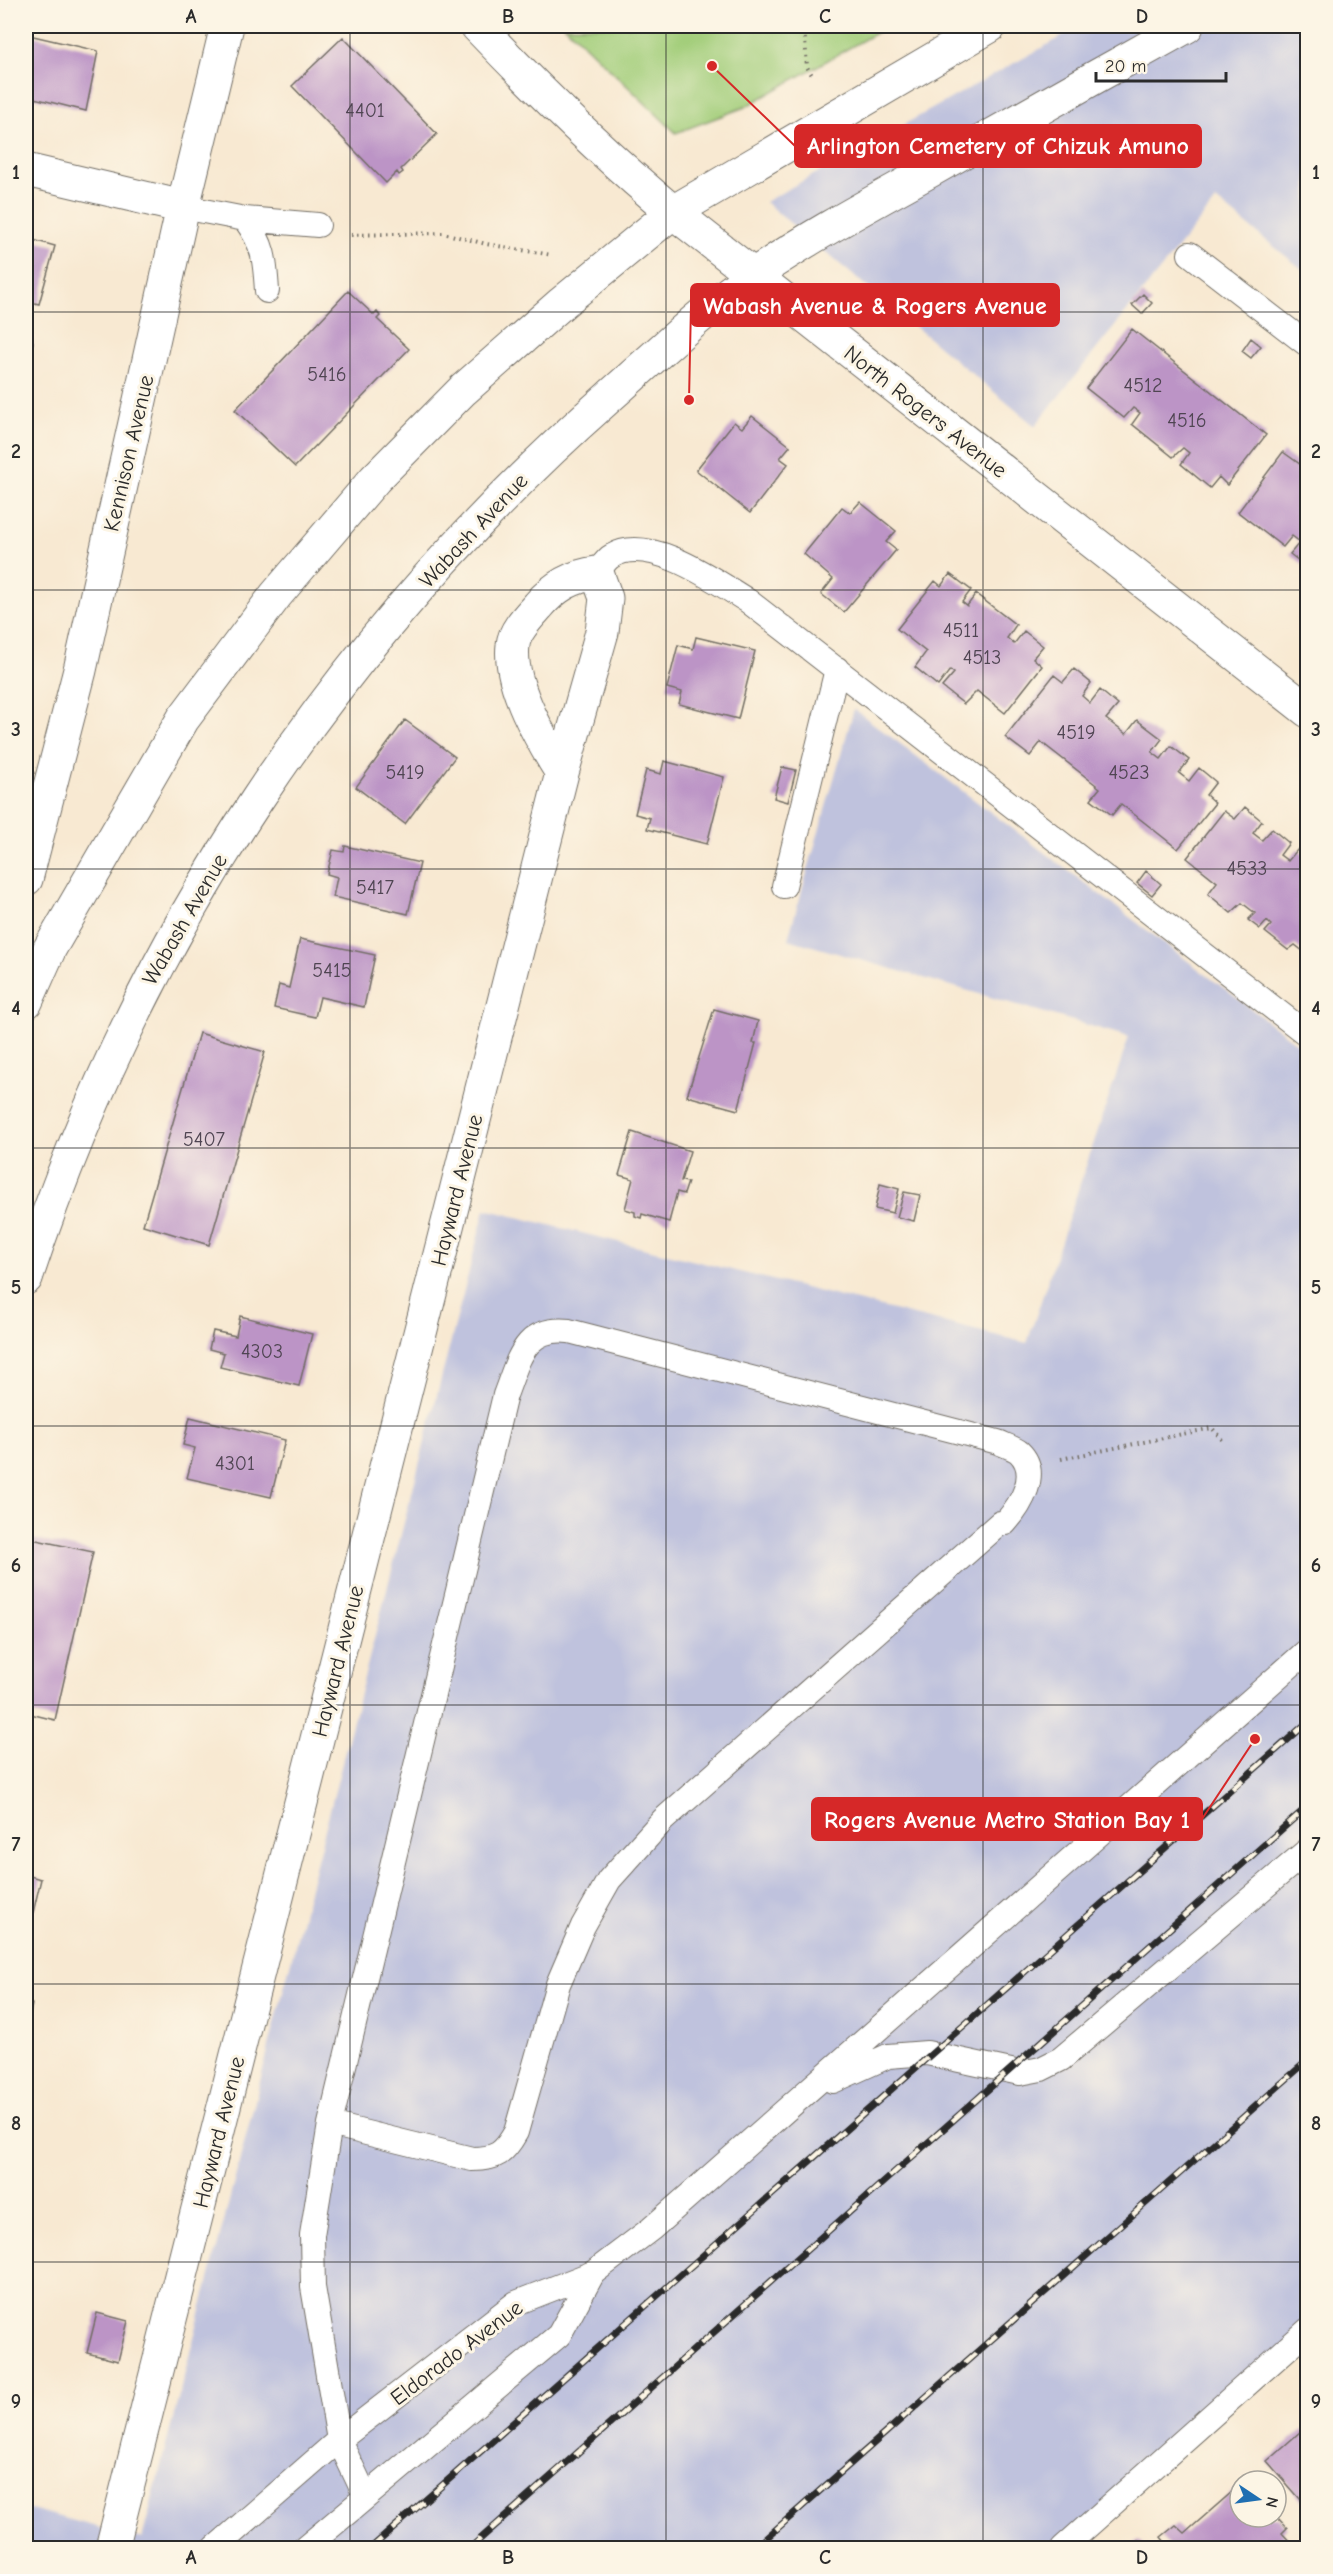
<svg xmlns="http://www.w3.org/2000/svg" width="1333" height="2574" viewBox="0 0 1333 2574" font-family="'Comic Neue',sans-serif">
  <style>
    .industrial { fill: #bfc2dd }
    .green { fill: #a3ce7a; stroke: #677c52; stroke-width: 1.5 }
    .building { fill: #bc94c6 }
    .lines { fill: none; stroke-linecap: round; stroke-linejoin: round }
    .service-casing { stroke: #736e65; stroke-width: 26 }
    .minor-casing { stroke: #736e65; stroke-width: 35 }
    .tertiary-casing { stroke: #736e65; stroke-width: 35 }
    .primary-casing { stroke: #736e65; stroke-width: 35 }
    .path { stroke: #736e65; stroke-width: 4; stroke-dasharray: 1.5 4.5; stroke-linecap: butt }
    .service { stroke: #fff; stroke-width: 24 }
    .minor { stroke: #fff; stroke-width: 33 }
    .tertiary { stroke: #fff; stroke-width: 33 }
    .primary { stroke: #fff; stroke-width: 33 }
    .rail-casing { stroke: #2b2b2b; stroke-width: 7 }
    .rail { stroke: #fcf5e5; stroke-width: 4.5; stroke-dasharray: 14; stroke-linecap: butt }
    .grid { fill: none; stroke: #2b2b2b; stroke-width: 1.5; stroke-opacity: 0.55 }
    .labels { text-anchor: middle; stroke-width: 6; stroke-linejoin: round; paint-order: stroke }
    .number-label { font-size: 20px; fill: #4f4552 }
    .street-label { font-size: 22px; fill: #2b2b2b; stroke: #fcf5e5 }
    .leader { fill: none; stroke: #d62828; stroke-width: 2 }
    .callout-dot { fill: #d62828; stroke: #fcf5e5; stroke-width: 2 }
    .callout { fill: #d62828; stroke: #d62828; stroke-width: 2 }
    .callout-label { font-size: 24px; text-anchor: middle; font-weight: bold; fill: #fff }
    .neatline { fill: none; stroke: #2b2b2b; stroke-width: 2 }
    .grid-label { font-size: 20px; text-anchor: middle; font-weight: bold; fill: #2b2b2b }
  </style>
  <rect width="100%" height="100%" fill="#fcf5e5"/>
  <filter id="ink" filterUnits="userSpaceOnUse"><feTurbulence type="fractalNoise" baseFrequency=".0167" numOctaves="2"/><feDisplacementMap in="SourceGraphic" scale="12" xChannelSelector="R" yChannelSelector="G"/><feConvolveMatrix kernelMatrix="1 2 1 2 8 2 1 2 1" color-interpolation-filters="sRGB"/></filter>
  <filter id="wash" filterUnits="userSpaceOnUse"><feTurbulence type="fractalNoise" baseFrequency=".008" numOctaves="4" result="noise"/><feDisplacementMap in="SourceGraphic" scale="24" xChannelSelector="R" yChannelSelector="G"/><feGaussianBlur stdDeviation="1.35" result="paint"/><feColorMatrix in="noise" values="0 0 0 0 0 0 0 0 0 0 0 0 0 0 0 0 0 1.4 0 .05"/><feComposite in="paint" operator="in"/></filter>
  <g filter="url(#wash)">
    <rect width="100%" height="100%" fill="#f8e9d2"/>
    <path class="industrial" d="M1081,26h226v247l-91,-73 -181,226 -270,-224z
      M854,709l453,342v1277l-250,220h-1031v-40l116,31 343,-1330 542,134 102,-306 -341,-98z"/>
    <path class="green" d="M565,26h323l-143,81 -69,26z"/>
    <g id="blocks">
      <path class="building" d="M29,35l69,16 -12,60 -60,-15v-57l3,1z
        M343,37l94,97 -36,35 2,3 -4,3 -2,-3 -11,11 -94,-97z
        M26,238l29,8 -16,58 -13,-3z
        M348,291l26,24 3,-3 3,4 -3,3 32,30 -114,118 -60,-57z
        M1143,294l9,9 -10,11 -10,-9z
        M1132,329l134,106 -39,50 -8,-8 -9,11 -29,-24 8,-11 -6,-5 -10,9 -41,-33 8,-11 -7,-5 -9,10 -38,-30z
        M1251,338l10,8 -10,12 -9,-7z
        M26,340l7,2 -7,28z
        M752,416l38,30 -10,12 8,6 -38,49 -54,-43 38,-48 8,6z
        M1283,452l25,18v98l-18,-14 10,-12 -8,-6 -9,11 -45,-35z
        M860,502l36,29 -10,11 10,8 -52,62 -23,-18 12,-15 -29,-25 38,-47 8,6z
        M950,574l21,16 -9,12 5,4 9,-12 40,31 -9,13 7,6 10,-13 19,15 -10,12 9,8 -37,47 -28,-22 -13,13 -22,-17 12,-14 -4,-3 -12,16 -23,-19 11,-15 -29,-23 38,-48 6,5z
        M696,637l59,14 -17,68 -59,-15 3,-12 -15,-4 11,-43 15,4z
        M1074,669l17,14 -9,13 8,7 10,-13 18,15 -12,14 20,15 11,-14 25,19 -10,13 9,7 10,-13 18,14 -10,13 10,8 10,-13 17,14 -10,13 9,8 -37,46 -57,-45 -9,11 -21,-16 9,-11 -59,-46 -11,14 -25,-19 49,-62 9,7z
        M405,720l50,37 -50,67 -49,-37z
        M664,761l60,16 -17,67 -60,-15 3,-11 -15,-4 11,-44 15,4z
        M782,767l14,3 -8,32 -14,-4z
        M1245,807l17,14 -9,12 9,7 10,-11 17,14 -9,12 8,6 10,-12 10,8v98l-13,-10 -7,5 -23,-18 6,-7 -4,-4 -7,8 -12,-9 7,-7 -13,-10 -11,10 -23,-19 9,-12 -30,-24 37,-47 11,8z
        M345,846l75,17 -12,51 -75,-17 4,-20 -10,-3 6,-24 11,2z
        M1146,871l15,13 -9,11 -15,-12z
        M300,939l75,16 -11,52 -44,-10 -5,20 -41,-9 5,-23 10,3z
        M714,1009l44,12 -5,22h3l-18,67 -51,-14z
        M199,1033l66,19 -56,193 -66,-20z
        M632,1132l58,19 -9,30 7,1 -4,12 -7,-2 -8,30 -27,-8 -1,4 -6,-2v-4l-10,-3 8,-30 -14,-4z
        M880,1184l19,5 -6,24 -18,-4z
        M904,1192l16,3 -6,26 -17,-4z
        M240,1316l72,18 -13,52 -79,-19 4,-14 -15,-4 4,-18 23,5z
        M190,1417l95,23 -14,57 -84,-19 8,-30 -12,-3z
        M27,1538l66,14 -38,168 -29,-7z
        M26,1875l15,4 -14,59h-1z
        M26,2003l6,1 -5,28h-1z
        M97,2313l31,8 -10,40 -31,-8z
        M1308,2425v83l-41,-47z
        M1240,2485v32h37l10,11 -5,5 11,12 -4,3h-121l1,-1 -8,-10 15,-12 9,8z
        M1138,2540l8,8h-17z"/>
    </g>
  </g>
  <g filter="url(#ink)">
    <use href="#blocks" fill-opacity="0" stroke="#736e65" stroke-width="1.5"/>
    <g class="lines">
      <defs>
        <path id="service" d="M183,207l62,12c19,26 20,40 22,72
          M245,219l73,6
          M1190,254l118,91
          M597,573c4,-5 9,-14 15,-17 37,-23 105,26 136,45l560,434
          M784,886l53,-217
          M833,2081l55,-25 39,-3 93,20 21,-4 20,-10 247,-209
          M330,2124l142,35c25,0 32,-6 44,-27l42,-148 25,-58 26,-46 54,-60 337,-297h5c16,-18 36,-50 14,-71 -5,-4 -15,-7 -21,-10l-429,-111c-45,-5 -50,28 -64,64l-175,729 -18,111 1,52 26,153 27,57
          M215,2548l124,-108 177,-137 77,-30 58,-44 657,-579
          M305,2548l254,-213 34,-62
          M1063,2548l245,-218"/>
        <path id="minor" d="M26,170l157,37
          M26,879l54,-209 103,-463 44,-181
          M112,2548l450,-1775 40,-141 4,-34 -9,-25c-25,3 -43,14 -59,33 -9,10 -24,25 -25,39 -5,39 29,96 49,128"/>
        <path id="tertiary" d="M477,26c62,65 126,128 196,186l635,499"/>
        <path id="primary" d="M26,1002l24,-54 133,-229 93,-124 99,-116 88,-89 99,-87 111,-91 317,-186
          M26,1278c113,-344 311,-641 583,-881 48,-42 96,-89 149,-125 56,-38 116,-70 175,-103 84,-48 169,-96 254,-143"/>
      </defs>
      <use href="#service" class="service-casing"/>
      <use href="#minor" class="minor-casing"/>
      <use href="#tertiary" class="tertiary-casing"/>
      <use href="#primary" class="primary-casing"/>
      <path class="path" d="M804,26l3,41 5,8
        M351,235l92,-2 43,11 66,11
        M1061,1459l151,-31 13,15"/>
      <use href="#service" class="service"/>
      <use href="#minor" class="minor"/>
      <use href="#tertiary" class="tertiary"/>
      <use href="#primary" class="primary"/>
      <defs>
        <path id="rail" d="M371,2548l937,-826
          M470,2548l838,-742
          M755,2548l553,-488"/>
      </defs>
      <use href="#rail" class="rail-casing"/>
      <use href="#rail" class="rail"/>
    </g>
  </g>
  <path class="grid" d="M350,26v2522M666,26v2522M983,26v2522M26,312h1282M26,590h1282M26,869h1282M26,1148h1282M26,1426h1282M26,1705h1282M26,1984h1282M26,2262h1282"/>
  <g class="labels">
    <g class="number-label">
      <text x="365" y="117">4401</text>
      <text x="327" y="381">5416</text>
      <text x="1143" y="392">4512</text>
      <text x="1187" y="427">4516</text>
      <text x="961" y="637">4511</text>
      <text x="982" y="664">4513</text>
      <text x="1076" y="739">4519</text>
      <text x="405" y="779">5419</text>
      <text x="1129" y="779">4523</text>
      <text x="1247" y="875">4533</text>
      <text x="375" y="894">5417</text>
      <text x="332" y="977">5415</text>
      <text x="204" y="1146">5407</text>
      <text x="262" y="1358">4303</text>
      <text x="235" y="1470">4301</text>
    </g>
    <g class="street-label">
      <text transform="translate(926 411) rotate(38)" y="8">North Rogers Avenue</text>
      <text transform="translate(128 453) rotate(-77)" y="8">Kennison Avenue</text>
      <text transform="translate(473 530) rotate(-47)" y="8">Wabash Avenue</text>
      <text transform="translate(184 919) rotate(-60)" y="8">Wabash Avenue</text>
      <text transform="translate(456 1190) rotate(-76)" y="8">Hayward Avenue</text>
      <text transform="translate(337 1661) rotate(-76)" y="8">Hayward Avenue</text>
      <text transform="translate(218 2132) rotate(-76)" y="8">Hayward Avenue</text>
      <text transform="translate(456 2352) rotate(-37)" y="8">Eldorado Avenue</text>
    </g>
  </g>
  <path class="leader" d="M712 66L795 146M689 400L691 305M1255 1739L1202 1819"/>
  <g class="callout-dot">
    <circle cx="712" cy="66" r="6"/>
    <circle cx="689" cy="400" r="6"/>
    <circle cx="1255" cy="1739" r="6"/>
  </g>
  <g class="callout">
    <rect x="795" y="125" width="406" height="42" rx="6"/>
    <rect x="691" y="284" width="368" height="42" rx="6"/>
    <rect x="812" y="1798" width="390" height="42" rx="6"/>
  </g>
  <g class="callout-label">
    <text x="998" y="154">Arlington Cemetery of Chizuk Amuno</text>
    <text x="875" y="314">Wabash Avenue &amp; Rogers Avenue</text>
    <text x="1007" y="1828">Rogers Avenue Metro Station Bay 1</text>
  </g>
  <rect width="1333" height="2574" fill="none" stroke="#fcf5e5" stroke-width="66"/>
  <g transform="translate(1258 2499) rotate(103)"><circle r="28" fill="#fcf5e5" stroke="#a8a49b" stroke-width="1.5"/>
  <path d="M0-4.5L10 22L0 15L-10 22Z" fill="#1f6fb2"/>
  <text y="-9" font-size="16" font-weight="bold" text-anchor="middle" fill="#2b2b2b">N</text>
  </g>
  <path d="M1096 72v9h130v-9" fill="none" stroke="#2b2b2b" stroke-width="3"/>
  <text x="1105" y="72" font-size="18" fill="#2b2b2b" stroke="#fcf5e5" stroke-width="4.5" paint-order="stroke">20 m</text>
  <rect x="33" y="33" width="1267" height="2508" class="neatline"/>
  <g class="grid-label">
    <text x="191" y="23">A</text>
    <text x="508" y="23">B</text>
    <text x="825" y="23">C</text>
    <text x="1142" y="23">D</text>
    <text x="16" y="179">1</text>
    <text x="1316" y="179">1</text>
    <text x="16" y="458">2</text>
    <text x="1316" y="458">2</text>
    <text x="16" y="736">3</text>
    <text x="1316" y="736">3</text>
    <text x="16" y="1015">4</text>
    <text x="1316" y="1015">4</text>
    <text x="16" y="1294">5</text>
    <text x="1316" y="1294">5</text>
    <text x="16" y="1572">6</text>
    <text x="1316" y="1572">6</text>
    <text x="16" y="1851">7</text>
    <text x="1316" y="1851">7</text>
    <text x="16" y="2130">8</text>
    <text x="1316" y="2130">8</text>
    <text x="16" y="2408">9</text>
    <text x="1316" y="2408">9</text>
    <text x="191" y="2564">A</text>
    <text x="508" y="2564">B</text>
    <text x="825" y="2564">C</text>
    <text x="1142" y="2564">D</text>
  </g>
</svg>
